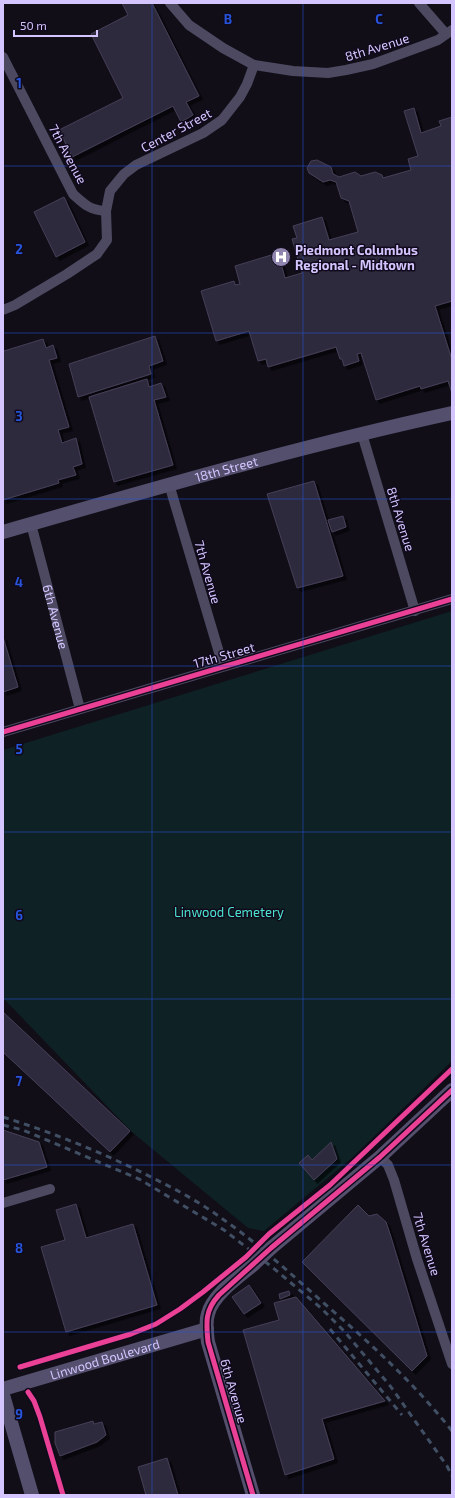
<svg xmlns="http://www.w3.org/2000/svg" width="455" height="1498" viewBox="0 0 455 1498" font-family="'Exo 2',sans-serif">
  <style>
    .green { fill: #0e2124 }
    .building { fill: #2f2a3c; stroke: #463f58; filter: url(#shadow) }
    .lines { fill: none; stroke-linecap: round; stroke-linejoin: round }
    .street { stroke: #4d4961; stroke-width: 10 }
    .secondary { stroke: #534f6d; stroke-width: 14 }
    .rail { stroke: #404f63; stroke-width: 3; stroke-dasharray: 6 5; stroke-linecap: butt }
    .secondary-bridge { stroke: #534f6d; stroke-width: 14 }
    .cycleway-casing { stroke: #100a1c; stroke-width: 8 }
    .cycleway { stroke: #ea4096; stroke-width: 5 }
    .grid { fill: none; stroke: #2654da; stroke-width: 1; stroke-opacity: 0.55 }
    .labels { text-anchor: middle; stroke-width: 3; stroke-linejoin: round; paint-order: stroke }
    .street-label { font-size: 13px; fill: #d4c5ff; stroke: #100a1c }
    .poi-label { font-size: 13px; font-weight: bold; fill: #d4c5ff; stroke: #100a1c; text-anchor: start }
    .park-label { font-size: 13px; fill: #4ce4d2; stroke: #100a1c }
    .grid-label { font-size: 13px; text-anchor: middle; font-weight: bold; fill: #2654da; stroke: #100a1c; stroke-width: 3; stroke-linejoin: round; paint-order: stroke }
  </style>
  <defs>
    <filter id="shadow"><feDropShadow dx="3.5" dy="3.5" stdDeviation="0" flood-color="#0009"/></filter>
  </defs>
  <rect width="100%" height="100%" fill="#110e18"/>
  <path class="green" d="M452,611v450l-99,96 -89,74 -16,-3 -115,-95 -130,-135v-248z"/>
  <path class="building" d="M122,3h30l47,93 -13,6 7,13 -12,7 -8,-16 -101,51 -13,-27 64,-32 -32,-64 37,-19z
    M414,108l7,25 20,-7 -2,-5 13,-4v184l-17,5 17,54v33l-4,-12 -27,8 -1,-3 -44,14 -15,-47 -4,1 2,7 -15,5 -2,-7h-2l-4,-12 -68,20 -2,-8 -8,2 -9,-30 -33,10 -15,-50 33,-10 1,4 5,-1 -5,-18 43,-13 7,25 17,-5 -10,-34 5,-1 -4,-12 29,-9 7,23 29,-8 -9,-31 -8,-3 -5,-16 -6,-2 -7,2 -14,-9 -2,-5 4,-7 6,-1 14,7 2,7 6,3 16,-5 6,4 14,-4 7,3 1,3 28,-8 -3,-11 10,-3 -14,-45z
    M64,197l21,45 -29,15 -22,-45z
    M155,336l8,25 -14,5 2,8 -73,23 -9,-33z
    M43,339l3,9 7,-3 4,13 -8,2 20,67 -11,3 4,13 14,-5 6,26 -9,3 3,8 -18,5 1,3 -56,17v-151l1,2z
    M147,379l2,8 12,-4 5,14 -12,3 19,65 -59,17 -25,-85z
    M314,481l29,95 -46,12 -30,-94z
    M343,516l3,11 -14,5 -4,-12z
    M3,637l15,50 -15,5z
    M3,1012l127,119 -20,21 -107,-100z
    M3,1130l36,12 8,25 -44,13z
    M331,1142l6,17 -23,21 -15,-17 9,-8 4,5z
    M76,1204l10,34 47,-14 24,81 -91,27 -25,-85 24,-7 -9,-30z
    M358,1205l11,11 8,-2 9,8 5,15 36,119 -15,15 -110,-109z
    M249,1285l12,18 -17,11 -12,-17z
    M289,1291l1,4 -10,4 -1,-5z
    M296,1297l89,104 -63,18 12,40 -49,16 -42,-145 36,-10 -5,-17z
    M93,1421l1,3 8,-2 4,13 -9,7 -37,14 -5,-13v-11z
    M167,1458l11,37h-32l-8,-28z"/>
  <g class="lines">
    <g class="street">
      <path d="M170,3l19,22 34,23 31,17 39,6 35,2 18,-3 27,-6 49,-18 16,-6 14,-10"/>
      <path d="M419,3l27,31"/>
      <path d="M3,57l70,137c12,11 17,16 33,17"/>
      <path d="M3,310l12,-5 52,-31 30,-20 10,-14 -1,-29 4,-20 14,-17 12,-9 67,-32 19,-13 18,-23 7,-13 7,-19"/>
      <path d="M362,434l53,177"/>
      <path d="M169,484l54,182"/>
      <path id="s1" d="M31,524l49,185"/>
      <path d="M3,732l449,-133"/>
      <path d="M380,1157l8,8 6,15 23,79 35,105"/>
      <path d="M3,1203l47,-14"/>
    </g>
    <g class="secondary">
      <path id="s2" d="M3,532c149,-43 298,-86 449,-119"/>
      <path d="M271,1248l109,-91 72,-67"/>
      <path id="s3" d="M3,1389l204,-60"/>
      <path d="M3,1395l29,100"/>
      <path d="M253,1495l-45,-153c-1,-9 -3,-19 0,-28 4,-19 32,-38 46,-50"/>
    </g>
    <path class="rail" d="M3,1117c48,15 95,34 140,56 28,14 56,28 81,47 36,25 69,56 102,85 45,39 89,79 126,126
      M3,1125l20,5 116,49 85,51 48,37 49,41 23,23 47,56 56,79 5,10
      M330,1329l72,86"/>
    <path class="secondary-bridge" d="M254,1264l17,-16"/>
    <defs>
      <path id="cycleway" d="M3,732l449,-133
        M20,1367l111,-33 25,-10 24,-15 23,-17 43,-35 23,-23 61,-49 122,-116
        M28,1392l6,9 6,16 23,78
        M253,1495l-45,-153c-2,-20 -3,-32 11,-47l52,-47 109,-91 72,-67"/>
    </defs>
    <use href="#cycleway" class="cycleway-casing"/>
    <use href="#cycleway" class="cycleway"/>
  </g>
  <path class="grid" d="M152,3v1492M303,3v1492M3,166h449M3,333h449M3,499h449M3,666h449M3,832h449M3,999h449M3,1165h449M3,1332h449"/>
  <defs>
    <symbol id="hospital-disc" viewBox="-11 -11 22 22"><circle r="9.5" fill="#9085ae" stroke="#100a1c"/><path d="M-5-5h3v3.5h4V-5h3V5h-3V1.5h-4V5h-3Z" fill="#fff"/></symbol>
  </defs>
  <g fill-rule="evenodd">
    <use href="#hospital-disc" x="270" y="246" width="22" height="22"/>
  </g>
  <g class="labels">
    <g class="street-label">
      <text transform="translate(377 47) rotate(-17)" y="5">8th Avenue</text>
      <text transform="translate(176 130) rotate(-28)" y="5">Center Street</text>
      <text transform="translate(68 154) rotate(62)" y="5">7th Avenue</text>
      <text dy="5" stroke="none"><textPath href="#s2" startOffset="232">18th Street</textPath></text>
      <text transform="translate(401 519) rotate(73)" y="5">8th Avenue</text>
      <text transform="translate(208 572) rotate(74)" y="5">7th Avenue</text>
      <text dy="5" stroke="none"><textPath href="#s1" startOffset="96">6th Avenue</textPath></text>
      <text transform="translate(224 655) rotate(-16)" y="5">17th Street</text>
      <text transform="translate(427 1244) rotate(73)" y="5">7th Avenue</text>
      <text dy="5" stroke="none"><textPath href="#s3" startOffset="106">Linwood Boulevard</textPath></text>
      <text transform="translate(234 1391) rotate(74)" y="5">6th Avenue</text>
    </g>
    <g class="poi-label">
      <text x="295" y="255">Piedmont Columbus<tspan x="295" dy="15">Regional - Midtown</tspan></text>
    </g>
    <g class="park-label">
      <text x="229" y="917">Linwood Cemetery</text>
    </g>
  </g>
  <g class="grid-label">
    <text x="228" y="24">B</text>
    <text x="379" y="24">C</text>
    <text x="19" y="88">1</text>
    <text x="19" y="254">2</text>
    <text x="19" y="421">3</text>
    <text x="19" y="587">4</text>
    <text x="19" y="754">5</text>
    <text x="19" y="920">6</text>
    <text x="19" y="1086">7</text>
    <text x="19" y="1253">8</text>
    <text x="19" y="1419">9</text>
  </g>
  <rect width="455" height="1498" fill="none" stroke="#d4c5ff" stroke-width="8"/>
  <path d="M14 30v6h83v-6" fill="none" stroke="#d4c5ff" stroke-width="2"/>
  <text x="20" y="30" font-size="12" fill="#d4c5ff" stroke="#100a1c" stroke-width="3" paint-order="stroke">50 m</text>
</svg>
